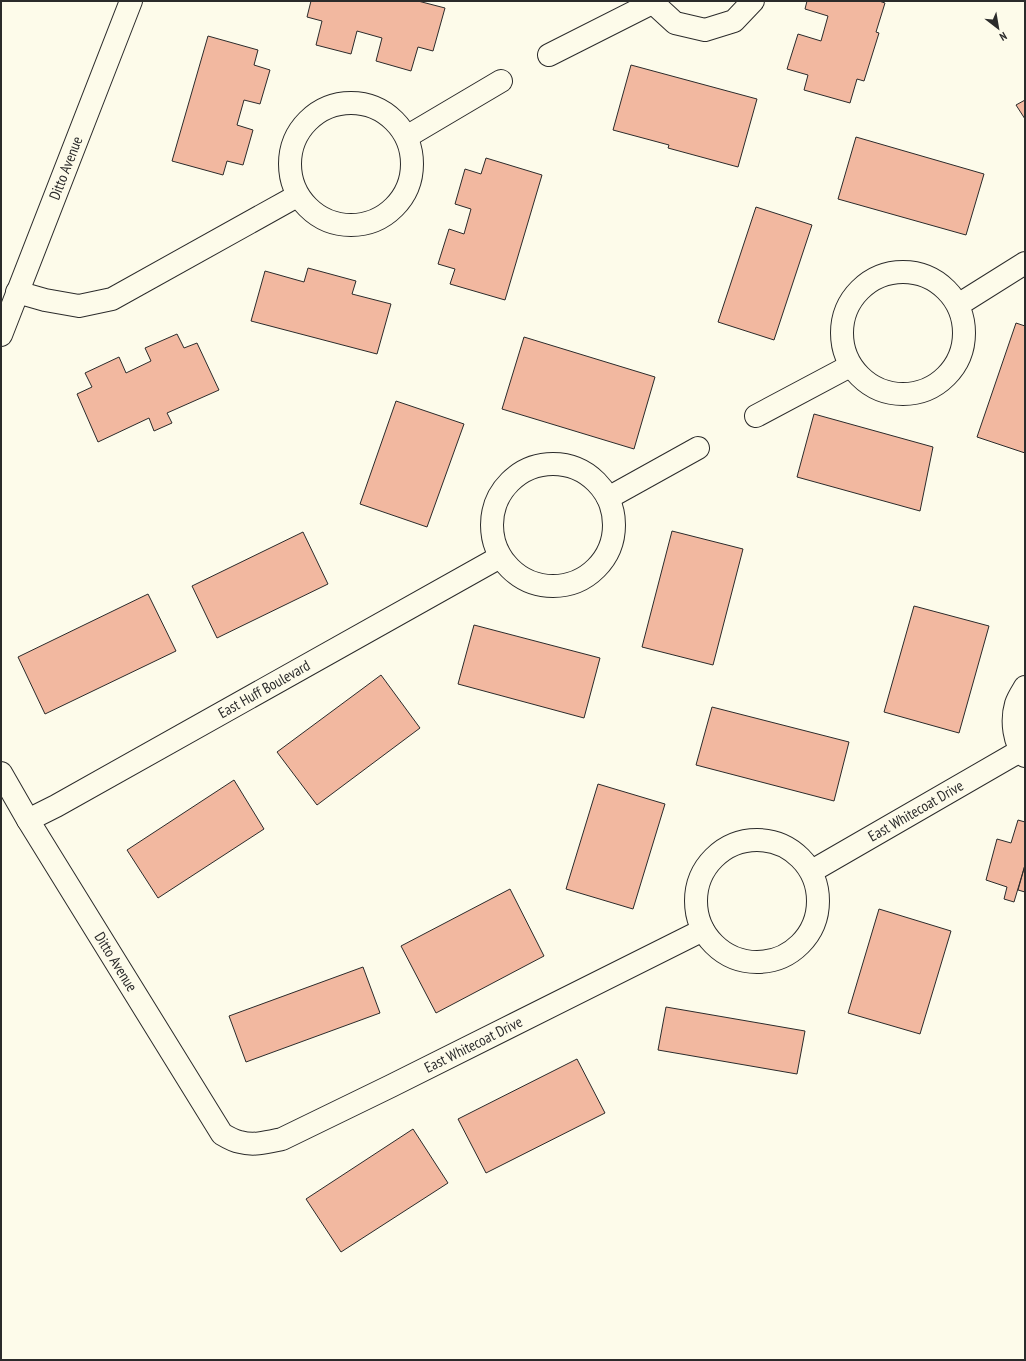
<svg xmlns="http://www.w3.org/2000/svg" width="1026" height="1361" viewBox="0 0 1026 1361" font-family="'PT Sans Narrow',sans-serif">
  <style>
    .building { fill: #f2b8a0; stroke: #2b2b2b }
    .lines { fill: none; stroke-linecap: round; stroke-linejoin: round }
    .street-casing { stroke: #2b2b2b; stroke-width: 24 }
    .street { stroke: #fdfbea; stroke-width: 22 }
    .labels { text-anchor: middle; stroke-width: 3; stroke-linejoin: round; paint-order: stroke }
    .street-label { font-size: 15px; fill: #2b2b2b; stroke: #fdfbea }
  </style>
  <rect width="100%" height="100%" fill="#fdfbea"/>
  <path class="building" d="M311,1h107l27,7 -12,43 -15,-4 -7,24 -35,-10 6,-23 -25,-7 -6,23 -35,-9 6,-24 -15,-4z
    M807,1h72l6,2 -9,29 3,1 -15,48 -7,-2 -7,24 -46,-13 4,-15 -21,-6 11,-35 23,7 7,-25 -23,-7z
    M208,36l50,14 -4,15 16,5 -10,34 -16,-4 -7,25 16,5 -10,35 -16,-4 -4,14 -51,-14z
    M631,65l126,34 -19,68 -70,-19 1,-3 -56,-15z
    M1025,100v19l-9,-14z
    M856,137l128,37 -18,61 -128,-36z
    M486,158l56,17 -37,125 -55,-16 5,-15 -17,-5 11,-35 15,5 7,-25 -16,-5 10,-35 16,5z
    M756,207l56,18 -38,115 -56,-18z
    M308,268l48,13 -4,13 39,10 -14,50 -126,-33 14,-50 39,11z
    M1016,323l9,3v127l-48,-16z
    M177,334l7,14 13,-5 22,47 -52,23 5,10 -18,8 -5,-13 -51,24 -21,-48 15,-7 -7,-14 34,-16 7,16 25,-12 -6,-13z
    M524,337l131,40 -21,72 -132,-40z
    M396,401l68,23 -37,103 -67,-23z
    M814,414l119,33 -13,64 -123,-34z
    M672,531l71,18 -30,116 -71,-18z
    M303,532l25,52 -111,54 -25,-52z
    M148,594l28,57 -131,63 -27,-57z
    M914,606l75,20 -30,107 -75,-21z
    M474,625l126,33 -16,60 -126,-34z
    M381,675l39,53 -103,77 -40,-53z
    M712,707l137,35 -15,59 -138,-36z
    M234,780l30,49 -106,69 -31,-48z
    M598,784l67,20 -32,105 -67,-20z
    M1018,820l7,2v43l-11,37 -10,-3 3,-12 -21,-7 11,-41 14,4z
    M1025,865v27l-7,-2z
    M510,889l34,67 -108,57 -35,-67z
    M879,909l72,22 -31,103 -72,-21z
    M363,967l17,46 -134,49 -17,-46z
    M666,1007l139,24 -8,43 -139,-24z
    M577,1059l28,54 -119,60 -28,-54z
    M413,1129l35,54 -107,69 -35,-53z"/>
  <g class="lines">
    <defs>
      <g id="street">
        <path d="M651,1l24,22 30,7 29,-9 19,-20"/>
        <path d="M549,55l103,-52"/>
        <circle cx="351" cy="164" r="61"/>
        <path d="M408,136l93,-55"/>
        <circle cx="903" cy="333" r="61"/>
        <path d="M17,292l28,8 34,6 33,-7 185,-103"/>
        <path d="M958,305l67,-42"/>
        <path id="s1" d="M1,335l130,-334"/>
        <path d="M756,416l94,-50"/>
        <circle cx="553" cy="525" r="61"/>
        <path d="M608,498l90,-50"/>
        <path d="M1025,687c-3,5 -7,11 -9,17 -5,17 -2,39 9,52"/>
        <path id="s2" d="M1,773l27,47 194,314c5,3 12,7 18,8 14,4 28,0 42,-3l109,-53 312,-156"/>
        <path id="s3" d="M28,820l28,-14 444,-249"/>
        <circle cx="757" cy="901" r="61"/>
        <path id="s4" d="M812,871l208,-120"/>
      </g>
    </defs>
    <use href="#street" class="street-casing"/>
    <use href="#street" class="street"/>
  </g>
  <g class="labels">
    <g class="street-label">
      <text dy="5" stroke="none"><textPath href="#s1" startOffset="179">Ditto Avenue</textPath></text>
      <text dy="5" stroke="none"><textPath href="#s3" startOffset="270">East Huff Boulevard</textPath></text>
      <text dy="5" stroke="none"><textPath href="#s4" startOffset="120">East Whitecoat Drive</textPath></text>
      <text dy="5" stroke="none"><textPath href="#s2" startOffset="221">Ditto Avenue</textPath></text>
      <text dy="5" stroke="none"><textPath href="#s2" startOffset="699">East Whitecoat Drive</textPath></text>
    </g>
  </g>
  <rect width="1026" height="1361" fill="none" stroke="#2b2b2b" stroke-width="4"/>
  <g transform="translate(998 28) rotate(149)" stroke="#fdfbea" stroke-width="3" paint-order="stroke">
  <path d="M0-3L7 15L0 10L-7 15Z" fill="#2b2b2b"/>
  <text y="-6" font-size="11" font-weight="bold" text-anchor="middle" fill="#2b2b2b">N</text>
  </g>
</svg>
